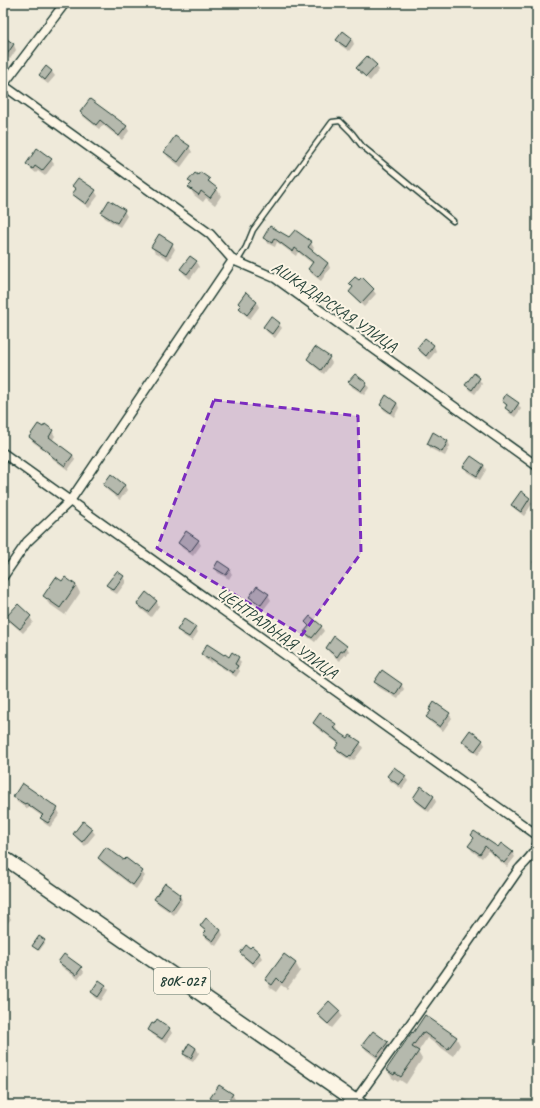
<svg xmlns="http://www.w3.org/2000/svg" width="540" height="1108" viewBox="0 0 540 1108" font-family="Caveat,sans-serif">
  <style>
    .shadow { fill: #0003 }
    .building { fill: #b5b9ad; stroke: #1f3d34 }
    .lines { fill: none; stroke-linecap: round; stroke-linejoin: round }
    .service-casing { stroke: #1f3d34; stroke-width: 7 }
    .minor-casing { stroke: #1f3d34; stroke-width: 11 }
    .primary-casing { stroke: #1f3d34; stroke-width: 16 }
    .service { stroke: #fcf5e5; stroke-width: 4 }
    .minor { stroke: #fcf5e5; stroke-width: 8 }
    .primary { stroke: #fcf5e5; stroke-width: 13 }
    .marked { fill: #7b2cbf; fill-opacity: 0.2; stroke: #7b2cbf; stroke-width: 3; stroke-dasharray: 8 5; stroke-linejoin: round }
    .labels { text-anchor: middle; stroke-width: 4; stroke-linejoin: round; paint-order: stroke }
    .shield { fill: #fcf5e5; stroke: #617469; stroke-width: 1 }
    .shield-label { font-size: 15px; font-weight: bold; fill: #1f3d34 }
    .street-label { font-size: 16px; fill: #1f3d34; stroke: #fcf5e5 }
  </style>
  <rect width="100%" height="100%" fill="#efeada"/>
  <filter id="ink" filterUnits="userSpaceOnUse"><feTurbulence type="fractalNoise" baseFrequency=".025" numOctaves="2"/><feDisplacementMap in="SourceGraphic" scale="8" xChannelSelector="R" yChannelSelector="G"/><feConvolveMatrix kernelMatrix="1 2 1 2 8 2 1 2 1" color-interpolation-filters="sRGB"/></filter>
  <g filter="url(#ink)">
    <path class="shadow" d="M343,33l9,6 2,5 -5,7 -9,-6 -2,-5z
      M7,40l7,5 2,5 -6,9 -7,-6v-7z
      M376,66l3,4 -9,11 -10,-9 -2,-4z
      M46,68l6,4 3,4 -7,8 -5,-4 -3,-4z
      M81,112l45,14 3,5 -7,9 -19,-15 -4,4 -15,-12z
      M3,127l3,2 3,5 -5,8z
      M189,147l3,5 -11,15 -13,-10 -3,-5z
      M51,160l3,4 -9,12 -7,-5 -2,2 -6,-5 -3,-4z
      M200,173l9,7 4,6 4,3 4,7 -6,9 -9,-7 -3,4 -9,-7 -4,-7 2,-4 -2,-3 8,-5z
      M73,186l22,5 3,5 -9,12 -13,-10 -3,-4 3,-4z
      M124,211l3,5 -7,11 -15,-9 -3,-5z
      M264,238h26l21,5 3,5 -3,3 17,12 2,5 -9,13 -9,-7 -3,-5 4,-5 -15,-12 -2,4 -19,-14 -2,5 -8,-4z
      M172,244l3,5 -6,11 -14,-8 -3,-5z
      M196,262l3,5 -9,12 -6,-5 -3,-5z
      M350,283l23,7 3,4 -12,13 -11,-11 -3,-4 3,-4z
      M246,294l11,9 2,4 -9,12 -7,-6 -4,-10z
      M279,324l3,4 -7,10 -8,-6 -3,-5z
      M426,340l8,6 2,5 -7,9 -8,-7 -2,-4z
      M329,358l3,5 -8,11 -13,-10 -3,-5z
      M479,379l3,5 -7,10 -6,-4 -3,-5z
      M350,382l16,1 3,5 -5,7 -12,-8z
      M503,401l15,3 3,5 -6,8 -6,-4 -3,-5 1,-1z
      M397,403l2,5 -5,9 -10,-7 -3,-5z
      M45,426l7,5 3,5 -3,5 21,14 2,5 -7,10 -15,-11 -2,-4 -18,-13 -3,-5 13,-9z
      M448,441l2,5 -5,10 -14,-7 -3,-5z
      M484,465l2,5 -6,10 -13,-8 -2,-5z
      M112,476l13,10 2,4 -7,10 -13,-10 -3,-5z
      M3,492l3,5 -3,4z
      M521,493l9,6 2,5 -8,12 -9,-7 -3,-4z
      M198,540l3,5 -8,11 -11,-8 -3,-5z
      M537,556v13l-5,-7z
      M215,568l14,1 3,5 -3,5 -11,-6z
      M123,577l3,5 -9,12 -7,-4 -2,-5z
      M62,582l14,3 4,8 -15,22 -17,-12 -4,-7z
      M268,595l3,5 -7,9 -11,-7 -3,-5z
      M156,601l3,5 -8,11 -10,-8 -3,-5z
      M30,617l3,5 -10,11 -13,-11 -3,-4z
      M306,622l15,4 3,5 -9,11 -7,-5 -3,-5 4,-5z
      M195,628l3,4 -6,9 -11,-7 -2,-4z
      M346,646l3,5 -3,5 -2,-1 -4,6 -10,-8 -3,-5z
      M202,654l27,4h9l3,5 -3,5 2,3 -4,6 -24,-16 -1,2 -6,-4z
      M375,682l26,2 3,5 -6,10 -20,-12z
      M430,710l19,4 3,4 -9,13 -13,-9 -2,-5 3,-5z
      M314,723l21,2 3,5 -2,1 12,9 12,3 3,5 -9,12 -1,-1 -2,2 -12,-8 -3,-5 3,-4 -22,-16z
      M482,740l3,5 -7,10 -12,-9 -3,-5z
      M388,776l17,1 3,4 -6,8 -12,-8z
      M421,788l13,9 2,5 -7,10 -12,-9 -3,-5z
      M15,797l42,12 3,5 -10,13 -6,-4 -2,-4 1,-2 -14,-10 -1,2 -11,-7z
      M92,830l3,4 -10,12 -8,-7 -3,-5z
      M472,835l26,13 14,4 3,5 -8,10 -19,-16 -6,7 -10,-7 -3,-5 5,-7z
      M99,858l26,4 17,10 3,4 -9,13 -34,-26z
      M180,895l2,5 -1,2 1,1 -8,12 -16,-11 -3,-5z
      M3,911l5,3 3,5 -8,10z
      M206,920l15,10 2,5 -7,11 -9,-7 -3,-4 2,-2 -5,-6z
      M44,941l1,2 -6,8 -4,-3 -2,-2z
      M241,953h18l3,5 -7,9 -11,-9z
      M284,955l12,9 4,7 -13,18 -6,-4 -5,7 -6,-4 -4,-8z
      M59,962l22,5 3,5 -6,7 -16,-12z
      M105,986l3,4 -7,11 -6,-4 -3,-5z
      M339,1011l3,5 -10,12 -11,-9 -3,-5z
      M425,1017l31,20 4,8 -7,11 -26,-18 -9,14 4,7 -16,25 -6,-4 -2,2 -6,-4 -5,-8z
      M169,1028l3,5 -7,10 -13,-9 -2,-4z
      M388,1042l2,5 -10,14 -14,-11 -3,-5z
      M196,1048l3,5 -6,9 -6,-3 -3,-5z
      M232,1094l3,5 -4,6h-14l-3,-2 -3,-5z
      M464,1098l10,7h-19l3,-4 2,2z"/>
    <path class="building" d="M343,31l9,7 -6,9 -10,-7z
      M7,39l7,5 -11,16v-15z
      M367,56l10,9 -11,12 -10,-9z
      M46,66l6,5 -7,9 -6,-5z
      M90,99l37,27 -8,10 -19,-16 -4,5 -16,-13z
      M175,136l15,10 -12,16 -14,-10z
      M37,148l15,11 -10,12 -7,-5 -2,3 -7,-5z
      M200,172l10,7 -2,2 9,7 -7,10 -9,-7 -2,4 -11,-8 4,-4 -4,-2 7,-8 3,2z
      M78,178l18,12 -10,14 -14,-10 4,-5 -4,-3z
      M109,200l16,10 -8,13 -16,-10z
      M270,226l19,11 6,-7 17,12 -4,5 20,16 -10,14 -10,-8 5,-7 -18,-14 -2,4 -19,-14 -2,5 -9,-5z
      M159,234l14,9 -7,13 -15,-9z
      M190,256l7,5 -10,13 -7,-5z
      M355,277l4,3 3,-3 12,12 -13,14 -12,-11 4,-5 -4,-4z
      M246,292l11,10 -10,13 -8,-7 2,-2 -3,-3z
      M271,316l9,7 -8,11 -9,-7z
      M425,338l9,7 -8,11 -9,-8z
      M315,347l15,10 -9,13 -14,-11z
      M474,373l6,5 -8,12 -7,-5z
      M355,374l12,9 -6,8 -13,-9z
      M506,394l13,9 -7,10 -7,-5 2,-3 -5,-4z
      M386,395l11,8 -6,10 -11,-8z
      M38,424l5,3 2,-3 8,6 -4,7 24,18 -8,11 -16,-12 1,-1 -21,-16z
      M433,432l15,9 -6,11 -15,-8z
      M471,456l13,9 -7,11 -14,-9z
      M111,474l14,11 -8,11 -14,-11z
      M521,491l9,7 -9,14 -10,-7z
      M186,531l13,9 -9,12 -12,-9z
      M218,561l12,8 -4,6 -12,-7z
      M117,571l7,5 -10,14 -8,-5z
      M56,577l6,4 3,-4 11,8 -16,23 -17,-12z
      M257,586l12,8 -8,11 -12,-8z
      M146,592l11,9 -9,11 -11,-8z
      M18,604l13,12 -11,13 -14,-12z
      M310,616l12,10 -10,12 -8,-6 5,-6 -4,-4z
      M184,619l12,8 -7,10 -12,-7z
      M334,636l13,10 -4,6 -2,-1 -4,6 -11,-9z
      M207,644l17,11 1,-1 4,3 3,-5 7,5 -4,7 3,2 -5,7 -24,-16 -1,2 -7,-5z
      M382,670l20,14 -7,11 -21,-13z
      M434,702l16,11 -10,14 -14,-10 5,-6 -2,-1z
      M320,713l16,11 -3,4 15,10 2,-3 11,7 -10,14 -1,-1 -2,2 -13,-9 4,-5 -26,-20z
      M470,730l13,10 -8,11 -13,-10z
      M394,767l12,9 -7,9 -12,-9z
      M22,783l36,25 -10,15 -8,-5 3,-3 -17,-12 -1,1 -12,-7z
      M421,786l13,10 -8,12 -13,-10z
      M83,821l10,8 -11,13 -9,-8z
      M474,831l24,16 3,-4 12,9 -9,11 -19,-17 -5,8 -12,-8 6,-8 -3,-3z
      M106,847l18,13 2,-2 17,13 -10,14 -35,-27z
      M165,883l15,11 -1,3 1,1 -9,13 -17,-12z
      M206,918l15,12 -8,11 -10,-7 3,-3 -6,-5z
      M39,936l6,4 -7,10 -6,-4z
      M246,945l4,3 2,-2 8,7 -8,10 -12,-10z
      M64,954l18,13 -6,8 -18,-13z
      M284,954l12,9 -14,20 -5,-5 -5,7 -7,-5z
      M99,980l7,5 -8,12 -7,-5z
      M329,1001l11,10 -12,13 -11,-10z
      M425,1015l32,22 -9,12 -25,-17 -11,15 7,4 -18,26 -6,-4 -1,2 -8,-5 26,-38 1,1z
      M157,1019l13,9 -8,11 -14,-9 4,-7 2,1z
      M373,1031l15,11 -11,14 -15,-11z
      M189,1043l7,5 -5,10 -8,-4z
      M219,1085l14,9 -8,11h-5l-10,-7z"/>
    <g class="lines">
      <defs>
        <path id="service" d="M237,262l9,-15 7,-17 79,-108 8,-1 12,12 10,13 91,75"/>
        <path id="minor" d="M3,85l207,149 23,26 42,18 262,188
          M3,85l62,-82
          M3,453l534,382
          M3,577l24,-35 43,-41 163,-241
          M355,1101l91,-127 73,-105c7,-8 16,-15 18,-24"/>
        <path id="primary" d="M3,857l358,248"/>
      </defs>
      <use href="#service" class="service-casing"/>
      <use href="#minor" class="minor-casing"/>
      <use href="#primary" class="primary-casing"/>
      <use href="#service" class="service"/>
      <use href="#minor" class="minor"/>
      <use href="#primary" class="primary"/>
    </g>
  </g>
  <path class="marked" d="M214,400l144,16 3,137 -59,82 -145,-87z"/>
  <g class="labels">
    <rect class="shield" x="154" y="968" width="56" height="26" rx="3"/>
    <g class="shield-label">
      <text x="182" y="986">80К-027</text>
    </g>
    <g class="street-label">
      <text transform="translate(335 306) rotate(34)" y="6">АШКАДАРСКАЯ УЛИЦА</text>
      <text transform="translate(278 632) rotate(36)" y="6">ЦЕНТРАЛЬНАЯ УЛИЦА</text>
    </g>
  </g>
  <rect width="540" height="1108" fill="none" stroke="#fcf5e5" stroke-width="16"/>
  <rect x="8" y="8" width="524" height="1092" fill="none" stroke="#1f3d34" stroke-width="1.5" filter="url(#ink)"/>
</svg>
